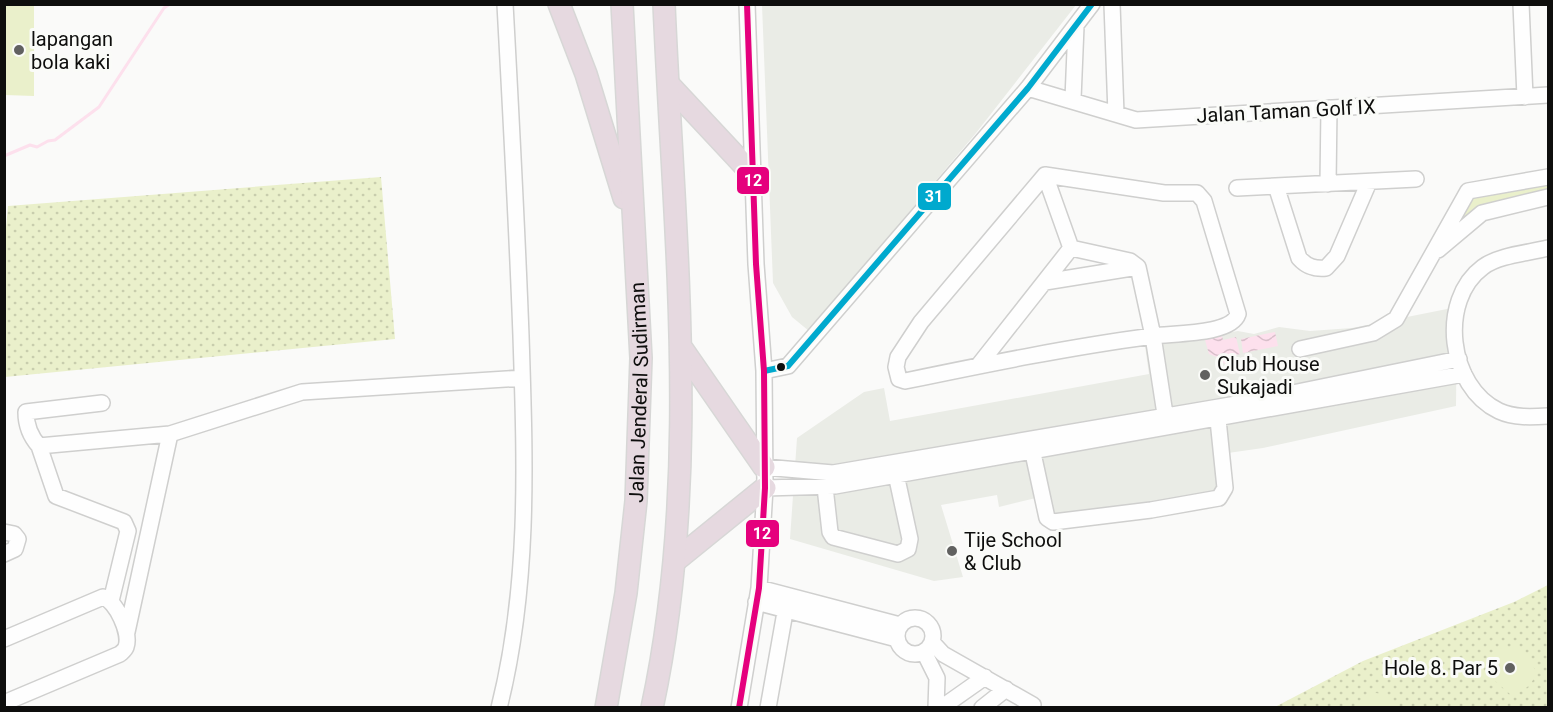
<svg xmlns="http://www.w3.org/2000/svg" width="1553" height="712" viewBox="0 0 1553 712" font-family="Roboto,sans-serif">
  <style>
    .built { fill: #eaece6 }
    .grass { fill: url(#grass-dots) }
    .green { fill: #eaf0cb }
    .water { fill: url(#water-waves) }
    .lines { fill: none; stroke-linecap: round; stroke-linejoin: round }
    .stream { stroke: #fde0ed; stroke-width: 3 }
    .minor-casing { stroke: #cfcfce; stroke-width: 18 }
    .highway-casing { stroke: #d7d7d6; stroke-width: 24 }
    .minor { stroke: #fefefe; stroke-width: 15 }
    .highway { stroke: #e6d9e0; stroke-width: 21 }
    .bus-1-casing { stroke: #fafbf8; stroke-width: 10 }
    .bus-2-casing { stroke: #fafbf8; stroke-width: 10 }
    .bus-1 { stroke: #00a9ce; stroke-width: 6 }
    .bus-2 { stroke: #e5007d; stroke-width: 6 }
    .poi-dot { fill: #616160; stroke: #fafbf8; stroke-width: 2 }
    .bus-dot { fill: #0e0e0d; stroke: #fafbf8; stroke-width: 2 }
    .labels { text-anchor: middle; stroke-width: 6; stroke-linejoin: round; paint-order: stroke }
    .poi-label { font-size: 20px; fill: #0e0e0d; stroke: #fafbf8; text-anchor: start }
    .street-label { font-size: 20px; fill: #0e0e0d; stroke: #fafbf8 }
    .line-badge { stroke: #fafbf8; stroke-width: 2 }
    .badge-label { font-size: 16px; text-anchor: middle; font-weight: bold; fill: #fff }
  </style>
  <defs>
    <pattern id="grass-dots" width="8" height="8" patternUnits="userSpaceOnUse" patternTransform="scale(1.5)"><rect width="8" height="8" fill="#eaf0cb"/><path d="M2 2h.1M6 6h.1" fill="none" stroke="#c8cdad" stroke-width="1.8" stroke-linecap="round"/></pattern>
    <pattern id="water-waves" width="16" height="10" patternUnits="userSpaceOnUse" patternTransform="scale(1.5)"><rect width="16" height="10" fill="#fde0ed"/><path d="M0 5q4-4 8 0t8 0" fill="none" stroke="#d8bfca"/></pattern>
  </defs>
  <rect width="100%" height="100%" fill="#fafaf9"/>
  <path class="built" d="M762,5h314l-100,128 -167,198 -17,-14 -19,-34z
    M1457,307l-1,99 -193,42 -42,6 6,40 -181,32 -6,-29 -41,10 -2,-12 -56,10 22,72 -29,4 -144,-42 7,-101 67,-46 20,-4 6,33 259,-47 -4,-28 93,-15 16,3 25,-7 31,4 42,-3z"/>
  <path class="grass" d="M381,177l14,162 -390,38 -1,-127 4,-44z
    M1548,585v122l-275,1 90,-47 151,-59z"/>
  <path class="green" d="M5,4l29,1v91l-29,-1z
    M1548,181v12l-87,33 -6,-5 15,-23z
    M1504,646l18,4 14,21c-3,15 -11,19 -25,24l-26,-23 1,-13z
    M1376,693l12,2 12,12h-42l5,-10z"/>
  <path class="water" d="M1275,332l3,14 -35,7 -2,-14z
    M1222,336l1,4 13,-3 4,17 -12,3 1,6 -4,1 -8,-7 -8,-3 -4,-14z"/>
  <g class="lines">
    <path class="stream" d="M4,156l26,-11 7,2 11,-6 7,-1 44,-33 65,-99 6,-4"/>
    <defs>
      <path id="minor" d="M1112,4l4,110
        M1521,4l4,93
        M1028,88l108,32 412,-25
        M1073,99l3,-73
        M1045,175l119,18h33l7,8 34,113c-7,21 -64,19 -85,22 -83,11 -166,28 -248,45l-6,-2 -3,-12 2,-10 23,-35z
        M1045,175l26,73
        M1328,184l1,-76
        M1276,186l23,72c8,9 16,11 27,10l11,-12 32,-74
        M1237,188l179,-9
        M1071,248l59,13 8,6 15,69 12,78
        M1548,248c-19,5 -49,7 -65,19 -45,33 -35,120 16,144 15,7 33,6 49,5
        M1438,250l44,-37 66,-16
        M1045,282l93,-15
        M1300,349l73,-16 23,-14 72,-128 80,-14
        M978,366l93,-118
        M764,371l24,-5 240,-278 64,-84
        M102,403l-76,9c0,14 4,24 13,34l131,-12
        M1031,444l16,74 6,4 98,-12 68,-12 6,-10 -8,-78
        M39,446l17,50 68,26 4,9 -17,70
        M764,467l69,6 421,-72 205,-42
        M824,478l6,54 3,5 65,17 10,-5 2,-10 -16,-74
        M765,488l70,-2 629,-112
        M4,532l10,2 4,5 -3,10 -11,5
        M759,588l141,37
        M756,602l141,37
        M897 636a18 18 0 1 1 36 0a18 18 0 1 1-36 0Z
        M127,632l43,-198 132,-42 220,-14
        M4,639l99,-42c13,4 28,36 23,50 -1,3 -4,5 -6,7l-116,49
        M932,642l11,12 90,51 -2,3
        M924,652l13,26 -1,30
        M499,708c31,-123 26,-247 22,-372 -4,-110 -10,-221 -16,-332
        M739,708l20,-120 6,-100 -1,-117 -8,-107 -9,-260
        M768,708l19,-107
        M941,708l44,-31
        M982,708l24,-19"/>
      <g id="highway">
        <path d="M559,4l27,70 38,124"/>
        <path d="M670,86l85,91"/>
        <path d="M683,350l81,117"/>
        <path d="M675,561l90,-73"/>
        <path id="s1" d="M606,708l20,-115 10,-92 5,-143 -19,-354"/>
        <path d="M652,708c50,-232 22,-469 12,-704"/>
      </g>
    </defs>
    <use href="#minor" class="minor-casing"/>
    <use href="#highway" class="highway-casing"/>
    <use href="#minor" class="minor"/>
    <use href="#highway" class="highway"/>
    <defs>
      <path id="bus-1" d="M764,371l24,-5 240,-278 64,-84"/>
      <path id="bus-2" d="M739,708l20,-120 6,-100 -1,-117 -8,-107 -9,-260"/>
    </defs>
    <use href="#bus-1" class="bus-1-casing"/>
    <use href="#bus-2" class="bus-2-casing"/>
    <use href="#bus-1" class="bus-1"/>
    <use href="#bus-2" class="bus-2"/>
  </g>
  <g class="poi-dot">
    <circle cx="19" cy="50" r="6"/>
    <circle cx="1205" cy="375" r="6"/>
    <circle cx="952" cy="551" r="6"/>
    <circle cx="1510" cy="668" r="6"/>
  </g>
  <circle class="bus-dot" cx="781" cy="367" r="5"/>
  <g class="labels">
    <g class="poi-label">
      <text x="31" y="46">lapangan<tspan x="31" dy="23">bola kaki</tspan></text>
      <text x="1217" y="371">Club House<tspan x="1217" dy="23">Sukajadi</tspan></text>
      <text x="964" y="547">Tije School<tspan x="964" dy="23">&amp; Club</tspan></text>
      <text x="1498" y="675" text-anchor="end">Hole 8. Par 5</text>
    </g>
    <g class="street-label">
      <text transform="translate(1286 111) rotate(-3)" y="7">Jalan Taman Golf IX</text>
      <text dy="7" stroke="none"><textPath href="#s1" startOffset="318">Jalan Jenderal Sudirman</textPath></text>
    </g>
  </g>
  <g class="line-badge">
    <rect x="736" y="166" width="34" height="29" rx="6" fill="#e5007d"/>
    <rect x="917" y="182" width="35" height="29" rx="6" fill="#00a9ce"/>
    <rect x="745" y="519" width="35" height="29" rx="6" fill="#e5007d"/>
  </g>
  <g class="badge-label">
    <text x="753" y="186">12</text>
    <text x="934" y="202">31</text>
    <text x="762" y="539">12</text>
  </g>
  <rect width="1553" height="712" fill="none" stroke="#0e0e0d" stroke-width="12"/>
</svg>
